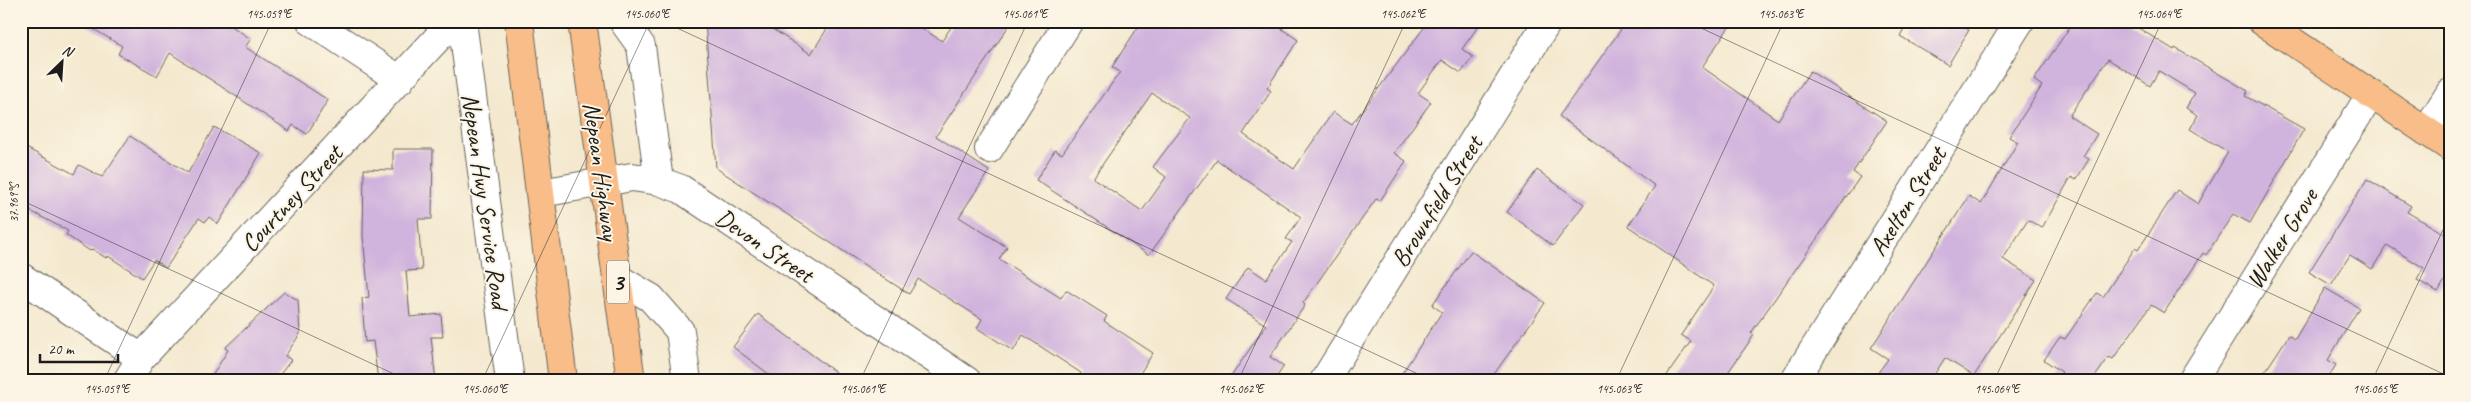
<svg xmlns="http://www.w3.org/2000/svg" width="2471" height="402" viewBox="0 0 2471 402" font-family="Caveat,sans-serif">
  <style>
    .building { fill: #d1b4dd; fill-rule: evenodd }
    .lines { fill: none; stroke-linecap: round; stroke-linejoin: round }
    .minor-casing { stroke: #68645b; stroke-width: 30 }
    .major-casing { stroke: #68645b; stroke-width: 30 }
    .highway-casing { stroke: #68645b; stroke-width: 30 }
    .minor { stroke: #fff; stroke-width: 28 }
    .major { stroke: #f8bd88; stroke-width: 28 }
    .highway { stroke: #f8bd88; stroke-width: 28 }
    .ticks { fill: none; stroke: #1c1c1c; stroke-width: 1; stroke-opacity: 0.45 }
    .labels { text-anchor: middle; stroke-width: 4; stroke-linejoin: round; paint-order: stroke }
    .shield { fill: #fcf5e5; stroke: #5f5d58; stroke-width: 1 }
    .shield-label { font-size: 24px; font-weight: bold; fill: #1c1c1c }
    .street-label { font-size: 25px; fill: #1c1c1c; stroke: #fcf5e5 }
    .neatline { fill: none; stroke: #1c1c1c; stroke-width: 2 }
    .ticks-label { font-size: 12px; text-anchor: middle; fill: #1c1c1c }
  </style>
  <rect width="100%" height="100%" fill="#fcf5e5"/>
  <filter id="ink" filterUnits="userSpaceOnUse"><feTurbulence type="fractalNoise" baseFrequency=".02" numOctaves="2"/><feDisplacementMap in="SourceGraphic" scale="10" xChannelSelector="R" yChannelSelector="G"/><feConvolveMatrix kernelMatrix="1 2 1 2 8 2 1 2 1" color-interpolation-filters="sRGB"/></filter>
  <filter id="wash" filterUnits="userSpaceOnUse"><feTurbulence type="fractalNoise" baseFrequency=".0096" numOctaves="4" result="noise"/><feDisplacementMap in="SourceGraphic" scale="20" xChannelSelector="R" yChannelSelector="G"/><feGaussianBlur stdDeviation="1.12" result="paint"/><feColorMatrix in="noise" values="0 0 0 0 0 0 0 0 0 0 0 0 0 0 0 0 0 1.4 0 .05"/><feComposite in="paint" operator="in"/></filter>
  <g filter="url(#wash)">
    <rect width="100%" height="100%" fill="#f4e9cf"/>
    <g id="blocks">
      <path class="building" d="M80,21h144l27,18 -6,8 83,53 -21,34 -14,-9 -4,6 -119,-78 -13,23 -39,-22 4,-8z
        M705,21h55l51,33 21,-33h78l32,20 13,-20h57l-76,115 53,35 -30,46 48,30 -8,12 62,39 5,-8 41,26 -3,5 49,32 -18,28h-59l5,-8 -58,-38 -10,16 -36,-23 5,-9 -64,-40 -9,15 -193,-126z
        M1142,21h145l-5,8 16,11 -31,48 4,3 -28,43 51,35 39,-57 19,12 77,-103h53l-20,28 11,8 -12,16 -19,-13 -24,33 13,9 -37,51 12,8 -26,40 -4,-2 -73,104 2,2 -35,52 14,9 -10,15h-46l38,-56 -40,-26 22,-32 18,12 26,-37 -6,-3 15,-22 -84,-57 -68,95 -113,-75 19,-30 7,4 58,-82 -8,-5zM1152,93l38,25 -37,49 13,10 -24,34 -49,-33z
        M1627,21h106l-31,46 76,53 32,-49 77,50 -34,51 7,5 -109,156 3,2 -32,46h-59l28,-40 -10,-6 33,-49 -86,-60 27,-40 -96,-70z
        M1908,21h46l15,9 -21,35 -48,-29z
        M2074,21h53l47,29 1,-2 73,43 -3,5 59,33 -54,94 -17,-9 -27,41 -3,-2 -39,60 -13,-8 -38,54 -4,-2 -17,24h-36l6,-9 -18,-12 16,-23 5,2 32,-46 6,4 32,-49 3,2 39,-60 21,14 30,-52 -38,-23 8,-14 -12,-7 9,-15 -36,-22 -9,15 -42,-27 -39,57 28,18 -14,22 6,3 -13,21 -5,-3 -29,51 -14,-8 -25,39 33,21 -62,96 -29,-18 -15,23h-58l16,-22 -17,-11 98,-152 12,8 37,-62 -9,-5 33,-51 -8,-6z
        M214,127l47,26 -43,71 -9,-7 -4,5 -6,-4 -33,50 -12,-8 -12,18 -34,-22 -2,2 -14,-9 -2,2 -24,-16 2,-4 -47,-25v-61l53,29 5,-9 23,12 28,-41 58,37z
        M393,149h40l-1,70h-14l4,51 -16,1 4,46 31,-3 2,23h-12l5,44h-58l-5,-40 -8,1 -3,-44 7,-1 -6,-61 1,-67 29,1z
        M1537,170l47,34 -31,42 -46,-34z
        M2367,179l44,27 -4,6 43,25v35l-12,20 -21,-12 7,-12 -37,-23 -15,24 -22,-14 -19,30 -22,-13z
        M1471,251l74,52 -56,78h-92l45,-69 -10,-7z
        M2325,288l34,20 -31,52 8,5 -10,16h-67l30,-46 6,4z
        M284,292l14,8 2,34 -15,22 6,4 -16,21h-66l19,-31 -3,-2z
        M758,314l89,67h-69l-45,-34z"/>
    </g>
  </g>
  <g filter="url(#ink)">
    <use href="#blocks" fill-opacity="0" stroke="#68645b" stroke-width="1"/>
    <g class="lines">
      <defs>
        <path id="minor" d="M311,21l89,59
          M462,21l48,360
          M623,21l18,25 18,135
          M2426,131l24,-38
          M989,149l80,-128
          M541,193l91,-16 27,4 22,8 286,192
          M21,277l120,81
          M617,278l34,20 29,33 7,50
          M127,381l14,-23 305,-329 16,-4
          M1324,381l224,-360
          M1794,381l226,-360
          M2192,381l179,-287"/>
        <path id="major" d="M2262,21l188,126"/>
        <path id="highway" d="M519,21l44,360
          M582,21l49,360"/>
      </defs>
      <use href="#minor" class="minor-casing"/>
      <use href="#major" class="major-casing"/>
      <use href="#highway" class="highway-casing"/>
      <use href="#minor" class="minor"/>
      <use href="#major" class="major"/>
      <use href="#highway" class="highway"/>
    </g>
  </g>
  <path class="ticks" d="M662,21l771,360M1686,21l764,356M21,200l388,181M104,381l168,-360M482,381l168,-360M860,381l168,-360M1238,381l168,-360M1616,381l168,-360M1994,381l168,-360M2372,381l78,-166"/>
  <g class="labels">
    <rect class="shield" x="607" y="260.5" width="22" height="43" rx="4"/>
    <g class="shield-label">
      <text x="618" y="290">3</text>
    </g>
    <g class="street-label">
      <text transform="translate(602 171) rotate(82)" y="9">Nepean Highway</text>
      <text transform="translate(291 198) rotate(-47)" y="9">Courtney Street</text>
      <text transform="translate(486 201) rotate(82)" y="9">Nepean Hwy Service Road</text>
      <text transform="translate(1436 201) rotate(-58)" y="9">Brownfield Street</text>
      <text transform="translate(1907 201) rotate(-58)" y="9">Axelton Street</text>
      <text transform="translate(2281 238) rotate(-58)" y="9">Walker Grove</text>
      <text transform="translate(765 245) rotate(34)" y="9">Devon Street</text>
    </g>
  </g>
  <rect width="2471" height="402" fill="none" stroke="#fcf5e5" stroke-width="55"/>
  <g transform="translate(62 62) rotate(25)" stroke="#fcf5e5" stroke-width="4" paint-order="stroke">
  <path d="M0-4L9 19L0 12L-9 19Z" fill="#1c1c1c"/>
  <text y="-8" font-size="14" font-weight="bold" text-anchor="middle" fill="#1c1c1c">N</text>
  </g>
  <path d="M40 354v8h78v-8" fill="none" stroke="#1c1c1c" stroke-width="2.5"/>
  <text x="48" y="354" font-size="15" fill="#1c1c1c" stroke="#fcf5e5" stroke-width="4" paint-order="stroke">20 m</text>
  <rect x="28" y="28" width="2416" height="346" class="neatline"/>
  <g class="ticks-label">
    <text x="269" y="18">145.059°E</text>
    <text x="647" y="18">145.060°E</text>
    <text x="1025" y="18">145.061°E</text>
    <text x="1403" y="18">145.062°E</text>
    <text x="1781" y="18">145.063°E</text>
    <text x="2159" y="18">145.064°E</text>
    <text transform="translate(14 203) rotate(-90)" y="4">37.969°S</text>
    <text x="107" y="393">145.059°E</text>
    <text x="485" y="393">145.060°E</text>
    <text x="863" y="393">145.061°E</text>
    <text x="1241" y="393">145.062°E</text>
    <text x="1619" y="393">145.063°E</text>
    <text x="1997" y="393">145.064°E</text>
    <text x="2375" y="393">145.065°E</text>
  </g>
</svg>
